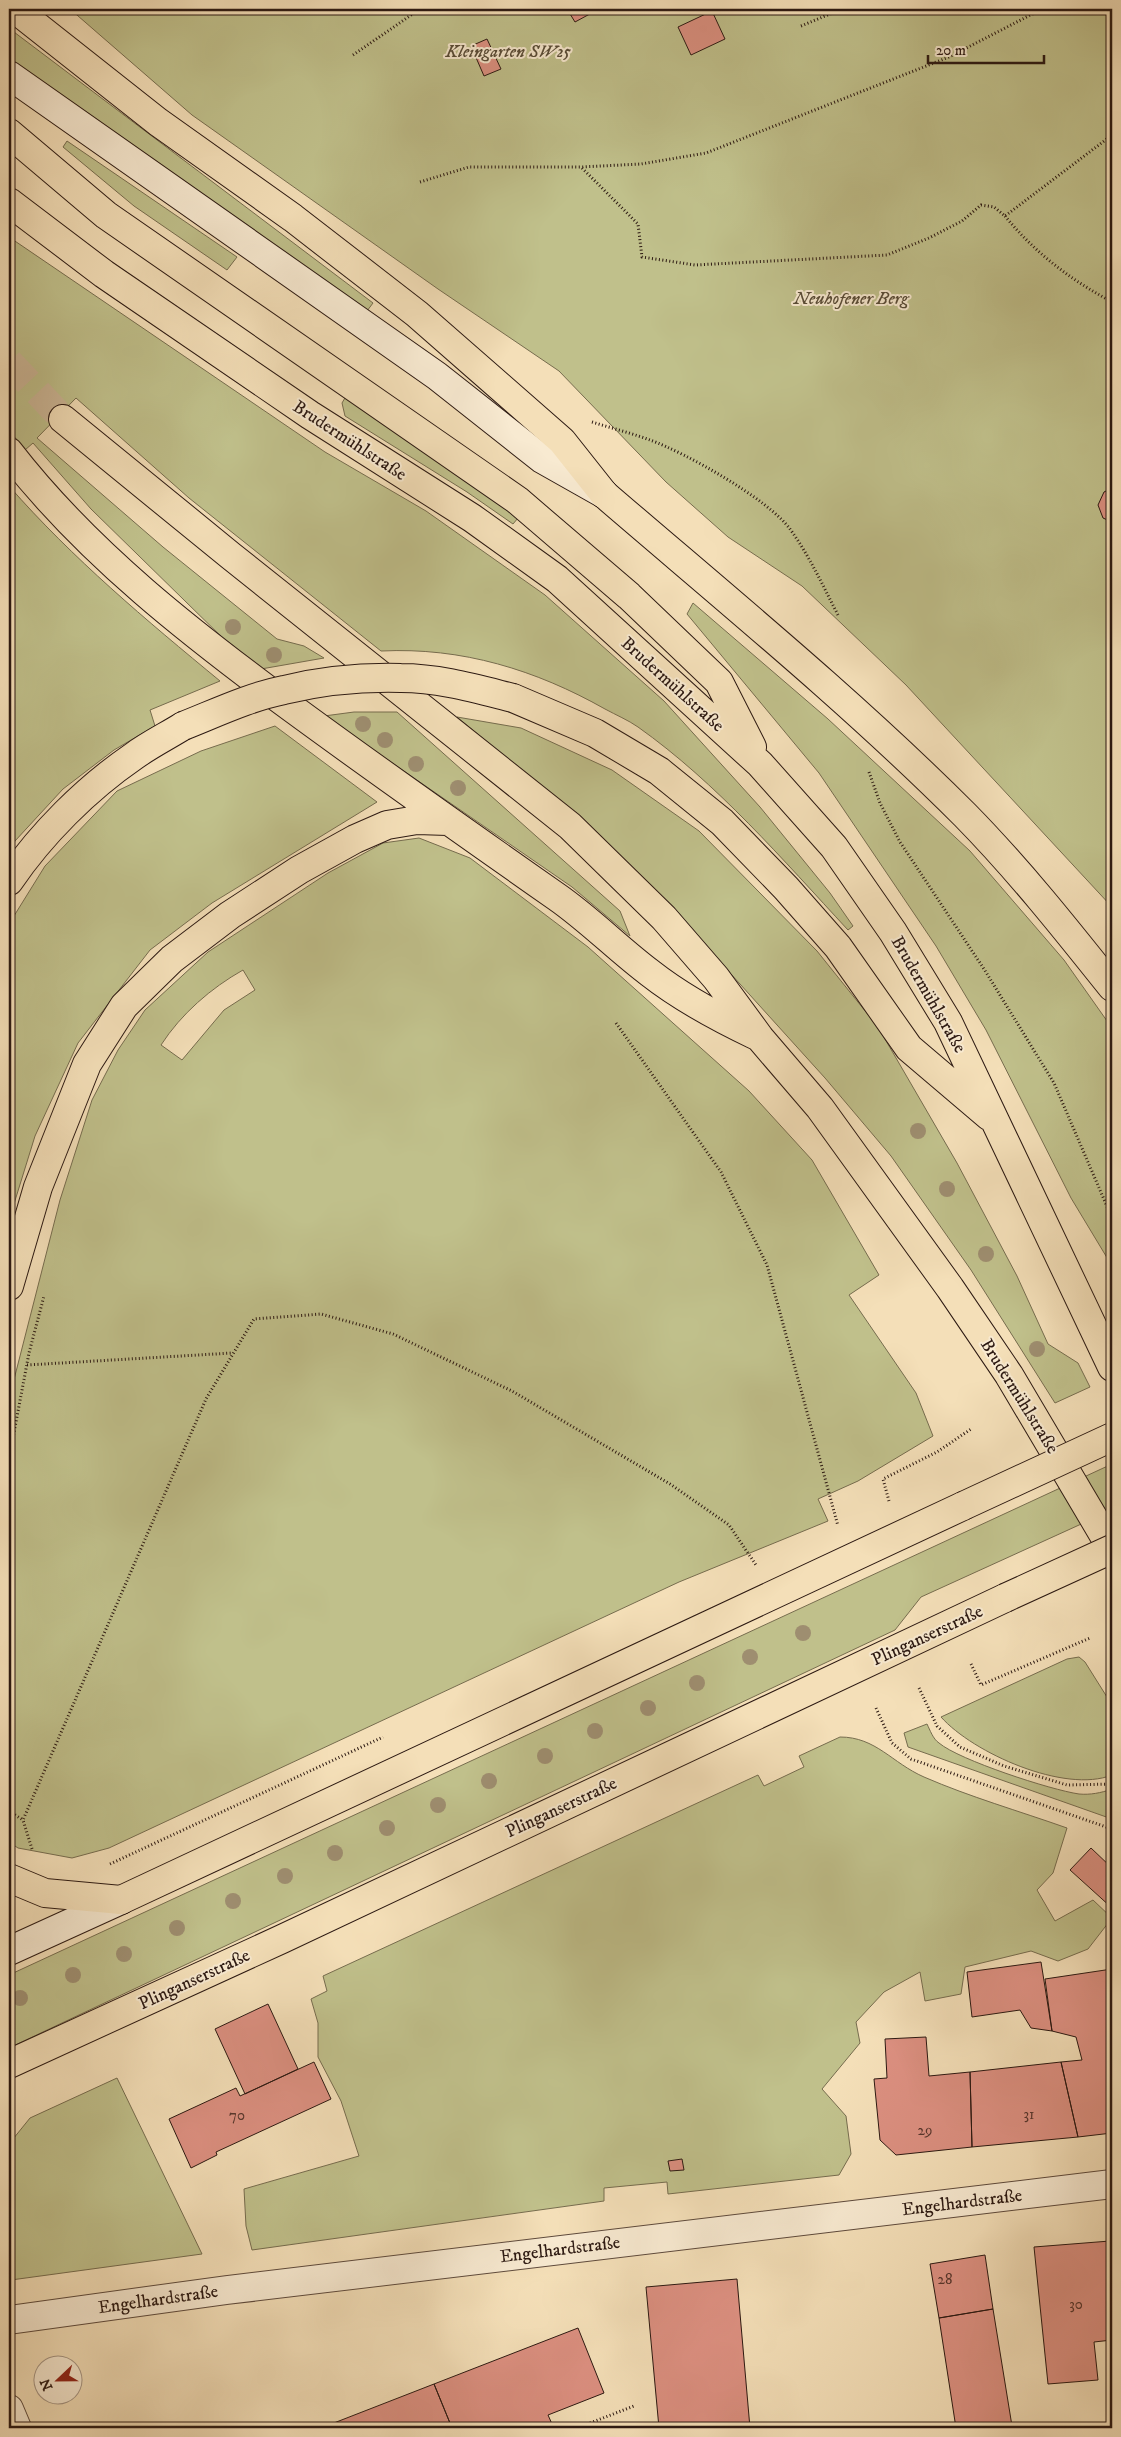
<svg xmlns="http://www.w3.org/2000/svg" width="1121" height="2437" viewBox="0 0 1121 2437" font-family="'IM FELL DW Pica',serif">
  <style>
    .green { fill: #c0c08b; stroke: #766c4e; fill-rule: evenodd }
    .building { fill: #dc9081; stroke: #2c1912 }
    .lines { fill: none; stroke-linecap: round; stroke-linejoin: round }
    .highway-tunnel { stroke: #ccb797; stroke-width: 28; stroke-dasharray: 28 14; stroke-linecap: butt }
    .street-casing { stroke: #5e4a3c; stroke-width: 30 }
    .secondary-casing { stroke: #2c1912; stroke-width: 30 }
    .primary-casing { stroke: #2c1912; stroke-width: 30 }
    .highway-casing { stroke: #2c1912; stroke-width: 30 }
    .path { stroke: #2c1912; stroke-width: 3; stroke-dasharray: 1 2.5; stroke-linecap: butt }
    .street { stroke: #f8ead1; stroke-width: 28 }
    .secondary { stroke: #f8ead1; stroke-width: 28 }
    .primary { stroke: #f4dfb8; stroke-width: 28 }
    .highway { stroke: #f4dfb8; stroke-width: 28 }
    .primary-bridge-casing { stroke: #2c1912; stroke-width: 30; stroke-linecap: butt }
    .highway-bridge-casing { stroke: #2c1912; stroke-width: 30; stroke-linecap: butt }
    .primary-bridge { stroke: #f4dfb8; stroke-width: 28 }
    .highway-bridge { stroke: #f4dfb8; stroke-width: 28 }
    .tree { fill: #9e8e70 }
    .labels { text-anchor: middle; stroke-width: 4; stroke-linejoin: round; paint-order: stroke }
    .number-label { font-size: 15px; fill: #58372e }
    .park-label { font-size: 18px; font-style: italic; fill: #584b36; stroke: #f8ead1 }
    .street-label { font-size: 18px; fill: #2c1912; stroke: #f8ead1 }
  </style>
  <rect width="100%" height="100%" fill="#f4dfb8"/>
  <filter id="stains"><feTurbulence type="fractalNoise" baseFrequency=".004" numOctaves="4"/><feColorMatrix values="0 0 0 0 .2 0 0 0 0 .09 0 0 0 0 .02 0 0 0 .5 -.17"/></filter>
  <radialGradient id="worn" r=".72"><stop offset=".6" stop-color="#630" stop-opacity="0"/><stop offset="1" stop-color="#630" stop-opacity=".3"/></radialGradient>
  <path class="green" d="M70,9h1042v898l-206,-222 -104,-99 -74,-49 -62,-55 -107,-111 -121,-82 -246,-174z
    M10,29l363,274 -6,8 -358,-249z
    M67,141l170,116 -10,13 -93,-64 -71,-59z
    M9,237l316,215 101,59 119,84 119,106 96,106 70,86 23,33 -5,4c-65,-70 -131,-147 -210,-203 -10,-7 -22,-12 -33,-18 -69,-39 -143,-62 -224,-58l-192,-153 -113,-100 -39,40 126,109 114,92 27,7 20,12 -63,11 -30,-23 -140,-137 -58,-66 -8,7 -16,-20z
    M349,391l169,127 -5,6 -46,-32 -122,-76 -3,-13z
    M9,486c64,73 137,134 211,195l-70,29 5,16 -41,24 -51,39 -48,52 -6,10z
    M693,603l135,116 142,132 94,109 48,68v238l-41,-68 -85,-168 -50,-84 -117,-173 -132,-159z
    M354,712h43l223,199 10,25 -58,-49 -248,-171z
    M457,717l64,11 91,42 87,61 118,120 61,76 79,136 60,113 31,68 30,19 12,24 -35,16 -84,-133 -80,-114 -66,-78 -142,-157 -125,-120z
    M275,726l102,76 -165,101 -62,47 -72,93 -43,93 -26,84v-296l36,-58 72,-75 84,-40z
    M419,838l51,20 118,89 161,144 63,69 67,115 -30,20 67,98 17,43 -75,45 -40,18 10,22 -149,61 -570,266 -37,10 -54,-10 -9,-6v-443l51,-199 32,-100 26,-50 27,-40 63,-58 120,-79 55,-30zM243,970l12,20 -31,20 -42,50 -21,-15c20,-31 50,-57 82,-75z
    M1112,1464v46l-191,87 -26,33 -886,418v-73z
    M1079,1657l6,5 27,43v70c-47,19 -139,-22 -171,-58l126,-58z
    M927,1724c3,6 6,15 12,19 20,17 112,47 140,51 11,1 22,-1 33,-5v30l-204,-72 -4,-14z
    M840,1737c36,0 52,26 84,40 46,20 95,34 143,51l-14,45 -16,17 18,31 38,-21 19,18 -24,31 -30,12 -27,-10 -66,16 -4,27 -36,7 -5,-29 -36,20 -28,30 4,21 -38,46 24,27 5,38 -12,21 -171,19 -1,-12 -63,6v13l-352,49 -6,-24 -2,-37 115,-33 -18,-55 -23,-44v-34l-7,-24 16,-8 -4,-15 435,-201 6,11 40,-19 -5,-11z
    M117,2078l85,176 -191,26 -2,-4v-132l21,-26z"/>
  <path class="building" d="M567,9h32l-24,13z
    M712,11l13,28 -34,16 -13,-28z
    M487,39l14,30 -17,7 -13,-30z
    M1112,488v34l-9,-4 -5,-13 6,-13z
    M1091,1848l21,20v40l-42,-38z
    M1041,1962l11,69 -21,-3 -11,-18 -48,7 -5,-45z
    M1112,1969v164l-34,4 -17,-75 21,-2 -6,-23 -24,-6 -7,-52z
    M268,2004l30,65 -53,25 -30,-65z
    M926,2037l3,39 41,-4 2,75 -76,8 -16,-15 -6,-61 13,-1 -2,-39z
    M314,2062l17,37 -115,53 1,3 -26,13 -22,-49 67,-31 4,8z
    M1061,2062l17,75 -106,10 -2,-75z
    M682,2159l2,11 -14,1 -2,-10z
    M1110,2241l2,26v73l-18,2 4,38 -50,4 -14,-137z
    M985,2255l8,54 -54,9 -9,-54z
    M737,2279l13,149h-91l-13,-141z
    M993,2309l19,117 -56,2 -17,-110z
    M578,2328l26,65 -56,22 4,9 -11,4h-89l-18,-44z
    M434,2384l18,44h-131z"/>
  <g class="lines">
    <path class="highway-tunnel" d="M9,362l54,57"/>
    <defs>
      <path id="street" d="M9,2320l218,-30 885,-106
        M9,2409l8,19"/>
      <path id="secondary" d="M9,75l428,301 105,83 62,35
        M9,1951l112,-51"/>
      <path id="primary" d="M604,494c122,105 247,207 361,321 53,54 100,113 147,172
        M121,1900l842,-394
        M9,2064l273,-125 723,-341"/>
      <path id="highway" d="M15,9l143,113 135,96 124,96 145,127 42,53
        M9,133l97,82 411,285 112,96 90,86 33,65
        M9,202l95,72 206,141 162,103 85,61 203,185 74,83 59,85 55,90 164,345
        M63,419l168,137 339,270 94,92 52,60 44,60 60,70 130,180 59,87 103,174
        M9,452c79,102 184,183 287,259 86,63 174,125 261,186 33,23 61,52 93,76 33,26 69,45 107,63
        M513,698l82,35 64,38 63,51 64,66 52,59 71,101 80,68
        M9,881c32,-47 77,-92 125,-125 15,-11 33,-20 49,-30
        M9,1286l29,-99 49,-123 37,-58 48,-47 58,-44 69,-45 56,-31 32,-14 30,-5 31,1
        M9,1878l36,15 76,7"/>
    </defs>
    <use href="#street" class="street-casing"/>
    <use href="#secondary" class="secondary-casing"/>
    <use href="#primary" class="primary-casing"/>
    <use href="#highway" class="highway-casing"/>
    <path class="path" d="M801,26l41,-17
      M353,55l67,-46
      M582,168l56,56 4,33 53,8 192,-10 42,-17 33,-17 19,-16 13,2 11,9 107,-81
      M420,182l49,-15h112l60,-3 65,-11 243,-96 93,-48
      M1005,216c30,37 66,64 107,86
      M592,422c19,6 39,11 58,18 36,13 118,59 140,89 19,26 33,57 48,86
      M869,772l11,31 20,39 84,127 70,114 58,135
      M616,1023l105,149 46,93 71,261
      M27,1365l205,-12
      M9,1459l20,-106 15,-57
      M889,1501l-6,-22 54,-27 34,-23
      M971,1664l10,21 109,-47
      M919,1688l18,38 23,21 44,19 63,19 45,-1
      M876,1708l16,35 19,16 201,70
      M9,1811l14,9
      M32,1849l-9,-29 183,-421 48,-80 67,-5 72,20 119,57 158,93 59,41 27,40
      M110,1864l273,-127
      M577,2428l57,-22"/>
    <use href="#street" class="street"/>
    <use href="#secondary" class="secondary"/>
    <use href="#primary" class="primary"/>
    <use href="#highway" class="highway"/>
    <defs>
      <path id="primary-bridge" d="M963,1506l149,-69
        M1005,1598l107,-49"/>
      <path id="highway-bridge" d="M183,726c33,-13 66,-29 101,-36 37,-9 79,-13 117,-12 38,0 76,11 112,20"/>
    </defs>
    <use href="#primary-bridge" class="primary-bridge-casing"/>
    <use href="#highway-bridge" class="highway-bridge-casing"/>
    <use href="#primary-bridge" class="primary-bridge"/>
    <use href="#highway-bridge" class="highway-bridge"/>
  </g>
  <g class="tree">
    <circle cx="233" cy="627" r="8"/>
    <circle cx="274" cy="655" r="8"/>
    <circle cx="363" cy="724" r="8"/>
    <circle cx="385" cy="740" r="8"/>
    <circle cx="416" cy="764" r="8"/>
    <circle cx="458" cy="788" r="8"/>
    <circle cx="918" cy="1131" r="8"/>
    <circle cx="947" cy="1189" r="8"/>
    <circle cx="986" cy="1254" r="8"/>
    <circle cx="1037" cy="1349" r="8"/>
    <circle cx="803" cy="1633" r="8"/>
    <circle cx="750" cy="1657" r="8"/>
    <circle cx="697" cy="1683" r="8"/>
    <circle cx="648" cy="1708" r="8"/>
    <circle cx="595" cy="1731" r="8"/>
    <circle cx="545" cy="1756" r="8"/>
    <circle cx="489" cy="1781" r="8"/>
    <circle cx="438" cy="1805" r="8"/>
    <circle cx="387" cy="1828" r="8"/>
    <circle cx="335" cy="1853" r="8"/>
    <circle cx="285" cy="1876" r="8"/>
    <circle cx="233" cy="1901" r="8"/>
    <circle cx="177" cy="1928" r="8"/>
    <circle cx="124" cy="1954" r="8"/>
    <circle cx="73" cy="1975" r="8"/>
    <circle cx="20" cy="1998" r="8"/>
  </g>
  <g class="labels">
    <g class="number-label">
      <text x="1029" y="2119">31</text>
      <text x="237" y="2120">70</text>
      <text x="925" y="2135">29</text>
      <text x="945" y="2284">28</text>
      <text x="1076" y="2309">30</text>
    </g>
    <g class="park-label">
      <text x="508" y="57">Kleingarten SW25</text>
      <text x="851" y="304">Neuhofener Berg</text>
    </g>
    <g class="street-label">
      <text transform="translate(350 440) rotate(33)" y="6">Brudermühlstraße</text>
      <text transform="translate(673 684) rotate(42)" y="6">Brudermühlstraße</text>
      <text transform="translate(929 994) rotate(60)" y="6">Brudermühlstraße</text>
      <text transform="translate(1020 1396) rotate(58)" y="6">Brudermühlstraße</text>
      <text transform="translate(927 1635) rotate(-25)" y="6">Plinganserstraße</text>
      <text transform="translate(561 1807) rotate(-25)" y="6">Plinganserstraße</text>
      <text transform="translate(194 1979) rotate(-25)" y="6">Plinganserstraße</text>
      <text transform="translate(962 2202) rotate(-7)" y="6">Engelhardstraße</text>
      <text transform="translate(560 2249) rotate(-7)" y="6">Engelhardstraße</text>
      <text transform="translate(158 2299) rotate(-8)" y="6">Engelhardstraße</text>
    </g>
  </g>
  <rect width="1121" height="2437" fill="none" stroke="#f4dfb8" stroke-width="30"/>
  <rect x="10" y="10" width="1101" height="2417" fill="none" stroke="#2c1912" stroke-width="2.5"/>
  <rect x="15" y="15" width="1091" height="2407" fill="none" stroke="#2c1912"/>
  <g transform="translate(58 2380) rotate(248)"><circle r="24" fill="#f8ead1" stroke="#a69685"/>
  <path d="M0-4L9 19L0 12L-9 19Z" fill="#8f2418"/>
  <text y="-8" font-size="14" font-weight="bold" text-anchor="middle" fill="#2c1912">N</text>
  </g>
  <path d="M928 55v8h116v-8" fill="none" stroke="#2c1912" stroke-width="2.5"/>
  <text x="936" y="55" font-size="15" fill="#2c1912" stroke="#f8ead1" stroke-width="4" paint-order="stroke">20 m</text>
  <rect width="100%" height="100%" filter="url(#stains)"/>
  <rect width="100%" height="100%" fill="url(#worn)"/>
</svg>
